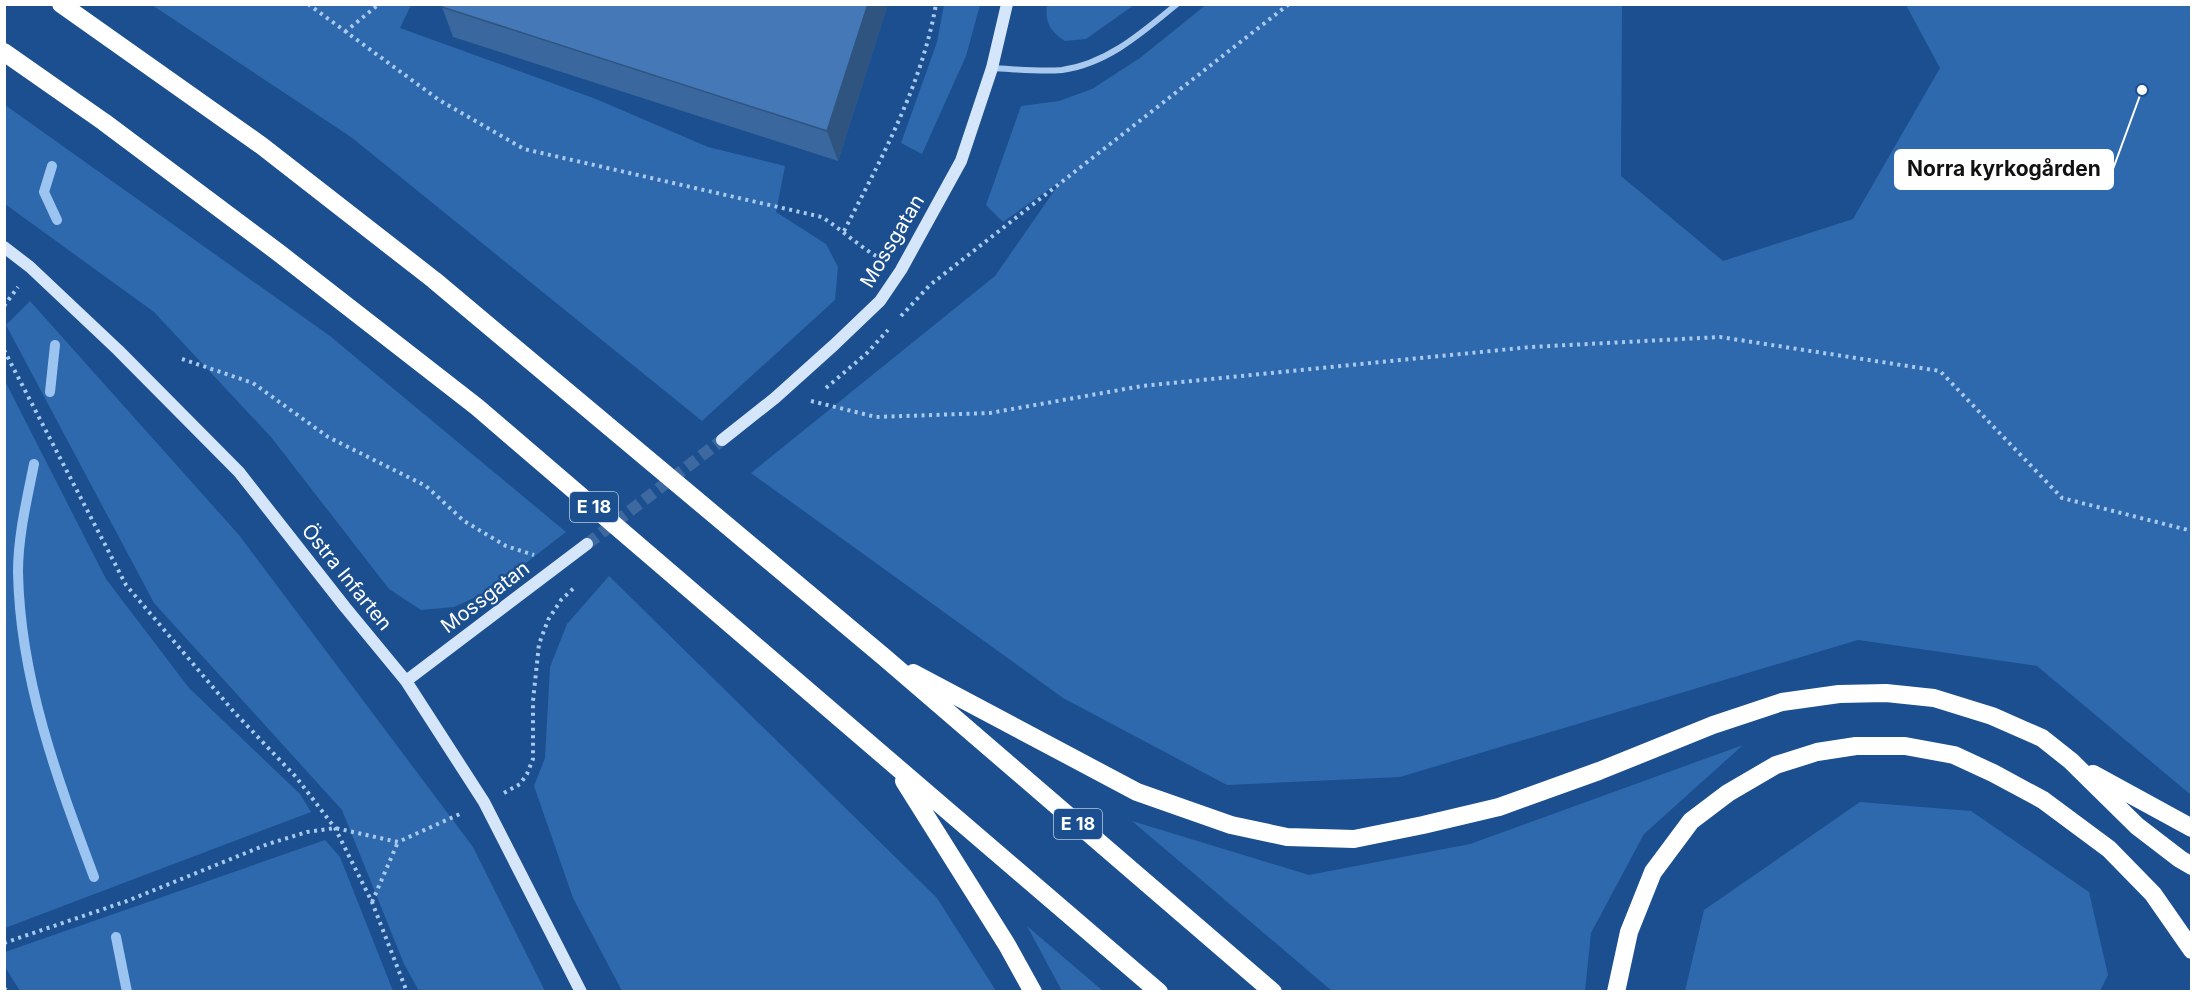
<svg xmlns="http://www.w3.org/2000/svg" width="2196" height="996" viewBox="0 0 2196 996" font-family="Inter,sans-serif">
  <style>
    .green { fill: #2e69ad }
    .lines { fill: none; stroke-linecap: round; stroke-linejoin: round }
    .stream { stroke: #9cc4f0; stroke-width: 10 }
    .secondary-tunnel { stroke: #3d69a0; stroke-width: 12; stroke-dasharray: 12 6; stroke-linecap: butt }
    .path { stroke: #a9c9ee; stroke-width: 4; stroke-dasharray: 3 4.5; stroke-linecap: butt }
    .street { stroke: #a9c9ee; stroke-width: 6 }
    .secondary { stroke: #d6e6fa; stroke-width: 12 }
    .highway { stroke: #fff; stroke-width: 18 }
    .wall { fill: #3a679d }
    .shaded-wall { fill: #305480 }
    .building { fill: #4478b7; stroke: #305480; stroke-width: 1.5 }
    .labels { text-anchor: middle; stroke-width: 5; stroke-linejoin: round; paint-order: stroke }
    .shield { fill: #1b4f8f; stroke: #bbcadd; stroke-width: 1.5 }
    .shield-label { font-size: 18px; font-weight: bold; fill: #fff }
    .street-label { font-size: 20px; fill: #fff; stroke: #1b4f8f }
    .leader { fill: none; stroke: #fff; stroke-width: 2 }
    .callout-dot { fill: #fff; stroke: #1b4f8f; stroke-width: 2 }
    .callout { fill: #fff; stroke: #fff; stroke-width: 2 }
    .callout-label { font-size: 21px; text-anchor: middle; font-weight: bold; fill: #111 }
  </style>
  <rect width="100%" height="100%" fill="#1b4f8f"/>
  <path class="green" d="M1207,4l415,1 -1,171 102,85 130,-42 87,-151 -34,-63h285v790l-154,-129 -179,-26 -458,137 -173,8 -164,-87 -312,-225 244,-197 66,-95 -58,41 -17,-17 35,-99 38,-5 33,-12 48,-31z
    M152,5h259l-11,23 196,71 112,48 77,19 -9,46 50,32 12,23 -3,33 -133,121 -351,-284z
    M944,5h36l-14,51 -44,98 -21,-11 36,-101z
    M1047,5v-1l87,1 -48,34 -21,2c-15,-10 -20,-18 -18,-36z
    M5,105l325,231 236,196 -75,58 -37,17 -33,3 -32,-21 -118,-152 -117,-125 -149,-108z
    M30,301l209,234 234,312 72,144h-126l-15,-27 -62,-154 -188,-207 -148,-278z
    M4,379l102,200 83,109 111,106 11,18 -306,116z
    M609,576l328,322 59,93h-374l-49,-93 -39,-112 11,-28 5,-91 17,-43z
    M1743,745l-99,89 -53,99 -6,58h-253l-200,-170 177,54 161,-31z
    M1860,802l111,9 118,81 19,83 -8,16h-415l19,-81z
    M325,840l15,17 53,134h-373l-15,-24v-15z
    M1027,926l76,65h-41z"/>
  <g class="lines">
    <path class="stream" d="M52,166l-8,26 13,28
      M50,392l5,-47
      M34,464c-7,35 -16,72 -16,108 2,107 39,206 76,305
      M116,937l11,55"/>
    <path class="secondary-tunnel" d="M587,544l135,-104"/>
    <path class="path" d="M308,4l131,96 85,49 298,68c20,13 38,30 59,42
      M345,32l34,-28
      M844,231c37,-72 78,-146 92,-227
      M4,306l14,-19
      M901,316l29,-31 359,-281
      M4,350l122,235 108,127 62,65 39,51 37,74 35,90
      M182,359l71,24 75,54 98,49 38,35 42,25 28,9
      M826,388l41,-35 21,-23
      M811,401l65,16 114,-4 152,-27 389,-39 189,-10 220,34 122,127 130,33
      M504,793l16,-9 7,-10 6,-15v-58l6,-57 9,-24 13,-20 15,-14
      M372,902l26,-60
      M4,943l123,-42 141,-57 39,-12 28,-4 63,14 64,-29
      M4,988l4,4"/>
    <path class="street" d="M992,68c23,1 47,4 70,2 45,-6 81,-38 115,-66"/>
    <path class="secondary" d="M4,247l26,20 88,83 121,122 106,135 61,74 78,121 97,190
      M722,440l53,-42 59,-53 46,-44 21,-31 60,-109 31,-93 15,-64
      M406,681l181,-137"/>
    <path class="highway" d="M61,4l201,142 172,134 450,377 389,335
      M4,52l100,70 175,131 198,154 682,585
      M913,673l224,119 94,33 56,12 67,2 69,-14 76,-18 100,-36 114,-46 69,-23 57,-8 47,-1 48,5 58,18 50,22 29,23 66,65 43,33 12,7
      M2093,774l99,54
      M904,781l103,164 26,47
      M1616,992l13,-60 24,-60 38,-51 37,-28 48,-28 41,-13 39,-6h49l49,9 39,18 50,27 66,49 44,45 39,56"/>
  </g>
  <path class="wall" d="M888,4l-50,157 -385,-124 -11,-30z"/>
  <path class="shaded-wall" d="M868,4h20l-50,157 -11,-30z"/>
  <path class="building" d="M443,4h425l-41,127 -385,-124z"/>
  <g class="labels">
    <g class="shield">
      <rect x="570" y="492" width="48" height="30" rx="4.5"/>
      <rect x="1054" y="809" width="48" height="30" rx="4.5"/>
    </g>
    <g class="shield-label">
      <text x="594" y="513">E 18</text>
      <text x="1078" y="830">E 18</text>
    </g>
    <g class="street-label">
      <text transform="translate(892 241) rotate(-59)" y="7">Mossgatan</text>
      <text transform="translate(347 577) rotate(51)" y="7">Östra Infarten</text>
      <text transform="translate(485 597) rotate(-37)" y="7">Mossgatan</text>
    </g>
  </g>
  <path class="leader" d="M2142 90L2113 169"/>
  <circle class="callout-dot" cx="2142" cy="90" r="6"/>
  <rect class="callout" x="1895" y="150" width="218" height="39" rx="6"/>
  <g class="callout-label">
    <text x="2004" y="176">Norra kyrkogården</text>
  </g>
  <rect width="2196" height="996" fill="none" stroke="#ffffff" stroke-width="12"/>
</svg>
